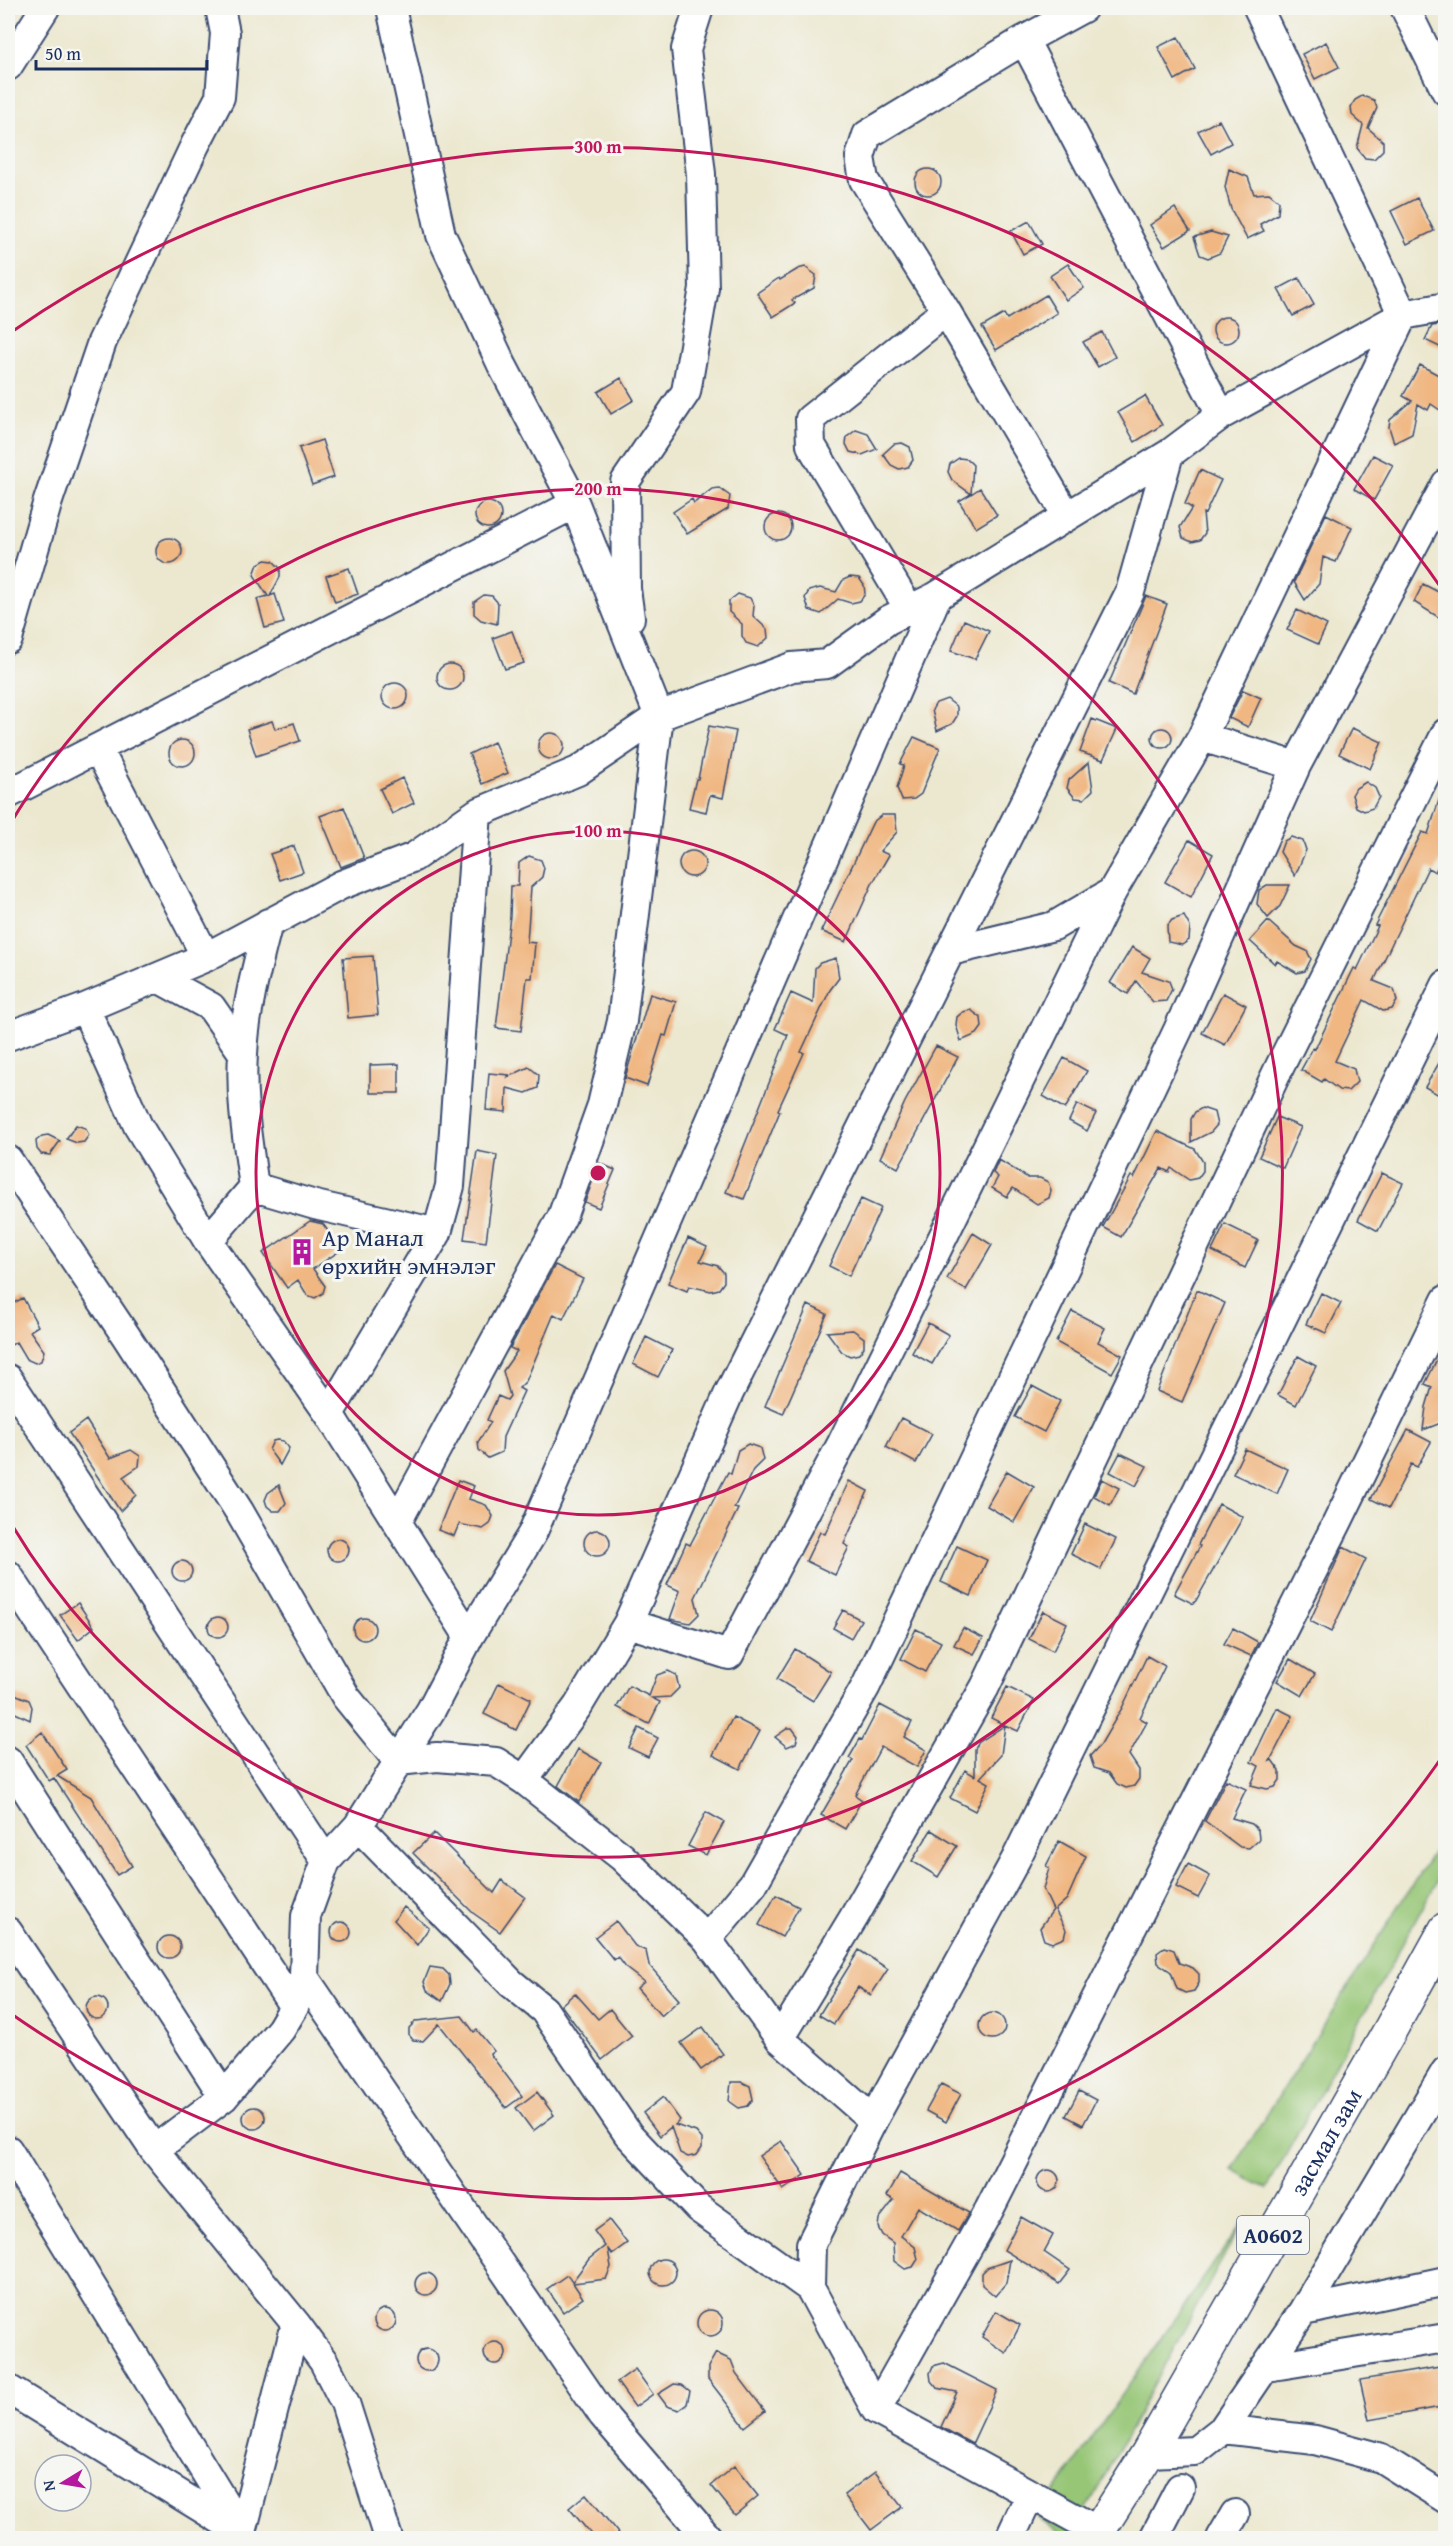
<svg xmlns="http://www.w3.org/2000/svg" width="1453" height="2546" viewBox="0 0 1453 2546" font-family="'Gentium Book Plus',serif">
  <style>
    .green { fill: #96c676; stroke: #587a6a; stroke-width: 1.5 }
    .building { fill: #f0b782 }
    .lines { fill: none; stroke-linecap: round; stroke-linejoin: round }
    .minor-casing { stroke: #3a4b6f; stroke-width: 32 }
    .highway-casing { stroke: #3a4b6f; stroke-width: 36 }
    .minor { stroke: #fff; stroke-width: 28 }
    .highway { stroke: #fff; stroke-width: 33 }
    .ring { fill: none; stroke: #c2185b; stroke-width: 3 }
    .labels { text-anchor: middle; stroke-width: 6; stroke-linejoin: round; paint-order: stroke }
    .shield { fill: #f6f6f2; stroke: #5d6b8a; stroke-width: 1.5 }
    .shield-label { font-size: 22px; font-weight: bold; fill: #1b2f5e }
    .poi-label { font-size: 24px; fill: #1b2f5e; stroke: #f6f6f2; text-anchor: start }
    .street-label { font-size: 24px; fill: #1b2f5e; stroke: #f6f6f2 }
    .centre { fill: #c2185b; stroke: #f6f6f2; stroke-width: 3 }
    .ring-label { font-size: 18px; text-anchor: middle; font-weight: bold; fill: #c2185b; stroke: #f6f6f2; stroke-width: 6; stroke-linejoin: round; paint-order: stroke }
  </style>
  <rect width="100%" height="100%" fill="#f6f6f2"/>
  <filter id="ink" filterUnits="userSpaceOnUse"><feTurbulence type="fractalNoise" baseFrequency=".0167" numOctaves="2"/><feDisplacementMap in="SourceGraphic" scale="12" xChannelSelector="R" yChannelSelector="G"/><feConvolveMatrix kernelMatrix="1 2 1 2 8 2 1 2 1" color-interpolation-filters="sRGB"/></filter>
  <filter id="wash" filterUnits="userSpaceOnUse"><feTurbulence type="fractalNoise" baseFrequency=".008" numOctaves="4" result="noise"/><feDisplacementMap in="SourceGraphic" scale="24" xChannelSelector="R" yChannelSelector="G"/><feGaussianBlur stdDeviation="1.35" result="paint"/><feColorMatrix in="noise" values="0 0 0 0 0 0 0 0 0 0 0 0 0 0 0 0 0 1.4 0 .05"/><feComposite in="paint" operator="in"/></filter>
  <g filter="url(#wash)">
    <rect width="100%" height="100%" fill="#ece8d0"/>
    <path class="green" d="M1445,1833v34l-178,322 -35,-19z
      M1242,2223l-171,315h-5l-29,-21z"/>
    <g id="blocks">
      <path class="building" d="M1178,37l17,32 -20,11 -17,-33z
        M1326,42l13,25 -24,12 -13,-25z
        M1362,96l12,4 3,8 -9,20 15,13v9l-9,9 -9,-1 -8,-10 6,-23 -11,-10 -1,-8 4,-7z
        M1219,120l12,23 -20,11 -13,-23z
        M915 182a13 13 0 1 1 26 0a13 13 0 1 1-26 0Z
        M1229,169l19,8 6,17 15,-1 10,8 -1,13 -18,10 4,7 -17,8 -16,-30 -6,-22z
        M1417,198l17,33 -27,13 -16,-33z
        M1175,208l15,23 -26,16 -14,-22z
        M1029,221l13,23 -19,10 -12,-23z
        M1211,232l17,5 -8,16 -12,5 -8,-3 -6,-18z
        M1068,264l16,24 -18,12 -16,-24z
        M805,267l11,8 -2,13 -22,12 3,3 -22,14 -16,-24 22,-15 1,2 18,-11z
        M1299,278l15,27 -21,11 -15,-27z
        M1046,295l11,18 -61,37 -14,-23 22,-13 3,5z
        M1213 330a13 13 0 1 1 26 0a13 13 0 1 1-26 0Z
        M1446,324v26l-21,-10 7,-14z
        M1102,332l13,25 -17,10 -15,-25z
        M1420,365l26,14v35l-15,-10 -3,6 -10,-6 -6,30 -18,9 -5,-16 1,-7 22,-19 -9,-5z
        M621,378l13,22 -23,14 -13,-22z
        M1145,396l17,29 -27,17 -17,-30z
        M856,430l12,4 9,15 -15,6 -12,-3 -4,-8 1,-7z
        M322,440l12,37 -22,8 -13,-37z
        M902,443l8,4 3,13 -5,7 -9,2 -8,-4 -8,-11 11,-10z
        M1373,455l20,10 -19,35 -20,-11z
        M959,458l8,1 6,6 -2,29 9,-6 17,27 -21,13 -17,-27 12,-7 -19,-14 -4,-8 2,-8z
        M1200,470l21,10 -16,34 -2,-1 2,20 -5,7 -8,2 -9,-4 -3,-11 12,-19 -7,-4z
        M719,488l11,8 -2,13 -41,25 -14,-22 19,-13 2,4 18,-14z
        M475 515a13 13 0 1 1 26 0a13 13 0 1 1-26 0Z
        M765 527a13 13 0 1 1 26 0a13 13 0 1 1-26 0Z
        M1326,514l26,13 -16,35 -13,-5 -4,27 -14,16 -11,-18z
        M156 551a13 13 0 1 1 26 0a13 13 0 1 1-26 0Z
        M265,560l8,1 7,7v9l-10,19 5,-2 9,29 -19,5 -8,-29 11,-3 -14,-21 4,-11z
        M349,568l9,26 -23,8 -9,-26z
        M850,577l9,1 5,7 1,9 -5,7 -9,2 -13,-4 -17,15 -12,-4 -4,-12 4,-7 11,-3 16,4 7,-12z
        M1423,584l23,12v26l-32,-20z
        M738,594l12,4 4,8 -1,10 14,13 1,9 -10,9 -12,-4 -4,-7v-12l-13,-12v-11z
        M484,595l8,1 6,7 -1,21 -16,-4 -7,-6v-12z
        M1146,596l21,8 -34,90 -24,-11z
        M1297,610l30,15 -9,19 -31,-14z
        M964,620l25,11 -14,28 -24,-8z
        M512,631l12,32 -19,6 -12,-31z
        M437 677a13 13 0 1 1 26 0a13 13 0 1 1-26 0Z
        M382 696a13 13 0 1 1 26 0a13 13 0 1 1-26 0Z
        M1243,690l18,8 -13,29 -19,-9z
        M947,699l10,8v9l-5,8 -15,7 -5,-21 4,-7z
        M1092,719l25,10 -14,31 -23,-8z
        M272,721l3,8 19,-6 6,18 -44,15 -9,-27z
        M709,726l27,5 -13,67 -13,-3 -4,17 -17,-4 7,-29h2z
        M1152 738a10 10 0 1 1 20 0a10 10 0 1 1-20 0Z
        M1352,728l30,14 -12,27 -31,-15z
        M538 746a13 13 0 1 1 26 0a13 13 0 1 1-26 0Z
        M914,737l26,11 -19,46 -7,5 -12,1 -5,-12 7,-23 -4,-1z
        M169 753a13 13 0 1 1 26 0a13 13 0 1 1-26 0Z
        M494,742l14,31 -26,11 -13,-30z
        M1089,762l4,28 -9,9 -9,-1 -8,-10 2,-8z
        M402,778l12,25 -22,11 -12,-25z
        M1366,782l9,6 4,9 -6,11 -9,3 -8,-4 -4,-12 4,-7z
        M1442,791h4v59l-11,22 -7,-4 -54,113 20,8 3,12 -5,8 -9,2 -19,-11 -29,61 19,8 3,13 -9,9 -9,-1 -15,-11 -2,3 -21,-12 12,-22 2,1 39,-81 3,2 21,-44 -3,-1 47,-93 6,2z
        M344,807l20,51 -23,9 -21,-51z
        M882,815h13l2,17 -17,19 9,4 -17,29 -26,58 -25,-11 52,-109z
        M1291,837l12,4 3,9 -11,26 -15,-24 4,-11z
        M1189,840l24,14 -22,43 -26,-15z
        M294,846l9,26 -23,8 -10,-26z
        M679 864a13 13 0 1 1 26 0a13 13 0 1 1-26 0Z
        M529,856l12,4 3,8 -2,9 -11,10 -4,55 8,1 -3,35h-5l-6,53 -25,-3 14,-112 1,-30h7l1,-23z
        M1290,885l-10,21 -12,12 -11,-14 2,-14 8,-5z
        M1184,916l6,11 -1,13 -7,5 -14,-3 -1,-16 5,-6z
        M1268,921l28,25 11,5 4,8 -6,12 -8,2 -20,-12 -2,3 -25,-23z
        M1132,947l18,11 -8,14 27,9 3,8 -6,12 -13,1 -17,-21 -8,13 -18,-11z
        M373,956l5,59 -30,3 -5,-60z
        M836,958l3,20 -9,12 -29,62 3,1 -26,57 2,1 -36,88 -18,-7 62,-157 -13,-6 16,-36 22,10 2,-35 5,-5z
        M1223,993l23,12 -21,40 -23,-12z
        M650,994l26,8 -10,34 -3,-1 -16,51 -22,-8z
        M971,1010l10,8 1,9 -5,7 -16,7 -5,-16 1,-8 6,-5z
        M936,1046l22,11 -60,111 -18,-10 25,-56z
        M1446,1051v48l-21,-12z
        M1064,1058l23,13 -22,38 -22,-13z
        M399,1064v29h-29v-28z
        M529,1067l10,8 -1,13 -12,5 -19,-5 -1,24 -20,-2 3,-37 20,2 -1,2z
        M1077,1104l19,9 -9,18 -18,-10z
        M1202,1108l12,4 3,13 -6,7 -20,10v-23l4,-7z
        M1277,1117l24,10 -18,41 -24,-11z
        M76,1125l9,3 4,7 -5,7 -7,1 -11,-4z
        M1157,1131l38,18 8,13v9l-5,7 -9,2 -18,-12 -2,4 -8,-4 -40,69 -18,-10 28,-51 3,2z
        M48,1135l12,6 -10,14 -9,-1 -4,-5 -1,-8 6,-5z
        M477,1151l20,4 -11,87 -22,-3z
        M999,1160l29,18h12l8,4 3,8 -2,8 -12,6 -24,-16 -6,9 -15,-9 6,-11 -5,-4z
        M599,1163l16,7 -16,38 -14,-6z
        M1382,1173l21,10 -25,48 -20,-11z
        M861,1199l20,9 -32,68 -20,-10z
        M310,1221l13,3 18,26 -28,19 12,17 -2,7 -8,5 -8,-3 -9,-15 -11,8 -24,-35z
        M1225,1224l33,16 -13,28 -33,-17z
        M973,1233l19,12 -26,45 -19,-11z
        M688,1238l19,9 -7,14 18,5 6,7v9l-5,7 -8,2 -22,-5 -2,5 -19,-8z
        M555,1265l28,14 -20,40 -9,-5 -28,67 -7,7 5,3 -21,46 -1,15 -14,6 -9,-8 -1,-8 13,-20 -4,-2 11,-24 9,4 3,-4 -7,-25 14,-20 -7,-3z
        M1197,1290l28,13 -43,99 -25,-11z
        M1321,1293l20,10 -15,30 -20,-9z
        M23,1298l15,28 -8,5 14,20 -3,10 -6,2 -9,-4 -10,-17 -8,5v-41z
        M808,1305l19,9 -44,100 -18,-8z
        M1072,1311l33,17 -7,14 24,13 -10,18 -56,-31z
        M928,1323l21,12 -17,29 -20,-11z
        M853,1330l11,8v9l-5,7 -9,2 -8,-4 -15,-20z
        M646,1337l26,13 -14,27 -25,-13z
        M1446,1341v80l-23,9 3,-23 6,-20 -7,-3z
        M1298,1356l18,10 -20,39 -18,-10z
        M1032,1386l28,15 -16,31 -29,-15z
        M901,1418l31,16 -16,29 -30,-16z
        M86,1420l24,38 21,-8 9,6 -1,10 -16,11 13,18 -16,16 -51,-78z
        M1408,1430l23,12 -14,25 -6,-3 -22,44 -18,-9z
        M277,1440l6,1 6,7 -9,17 -11,-15 4,-9z
        M748,1444l12,4 3,12 -10,10 -19,38 4,1 -43,89 4,16 -9,9 -20,-4 10,-28 -13,-6 19,-42 4,2 38,-73 3,2 7,-24z
        M1245,1449l43,20 -11,25 -44,-20z
        M1120,1453l27,13 -11,20 -26,-14z
        M1007,1471l27,16 -20,35 -27,-16z
        M1102,1479l17,9 -9,17 -16,-9z
        M458,1480l16,6 -5,13 17,6 7,11 -3,8 -7,5 -24,-5 -5,12 -16,-6z
        M849,1481l19,10 -24,53 5,3 -14,28 -29,-14 14,-29 5,2z
        M279,1485l7,18 -6,8h-7l-6,-5 -2,-6 3,-7z
        M1219,1504l24,13 -49,87 -20,-10 26,-48 -2,-1z
        M1085,1524l31,15 -15,30 -30,-15z
        M584 1543a13 13 0 1 1 26 0a13 13 0 1 1-26 0Z
        M327 1550a11 11 0 1 1 22 0a11 11 0 1 1-22 0Z
        M957,1546l30,14 -16,36 -30,-14z
        M1343,1547l23,12 -35,73 -21,-11z
        M172 1571a10 10 0 1 1 20 0a10 10 0 1 1-20 0Z
        M78,1603l16,24 -16,13 -18,-25z
        M843,1610l18,10 -10,18 -18,-10z
        M1043,1611l24,12 -14,28 -24,-12z
        M208 1627a10 10 0 1 1 20 0a10 10 0 1 1-20 0Z
        M353 1629a11 11 0 1 1 22 0a11 11 0 1 1-22 0Z
        M963,1628l20,10 -9,16 -20,-9z
        M1233,1628l25,14 -7,14 -27,-12z
        M916,1629l25,13 -16,30 -24,-13z
        M795,1649l36,23 -18,29 -36,-22z
        M1147,1656l18,10 -25,52 7,4 -18,33 10,15v9l-5,7 -8,2 -9,-4 -8,-11 -15,-5 -4,-12 11,-12 21,-36z
        M1290,1659l25,15 -13,22 -25,-15z
        M668,1671l8,4 3,13 -9,9 -18,1 8,4 -11,22 -32,-17 12,-21 20,10 8,-21z
        M499,1683l32,16 -15,31 -32,-16z
        M1007,1687l27,13 -16,31 -13,-6 -4,30 -21,23 9,5 -14,28 -25,-13 15,-28 10,6v-27l4,-7 26,-17 -14,-7z
        M10,1692l19,8 3,7 -2,13 -17,-8z
        M880,1705l32,17 -8,15 22,13 -9,17 -36,-20 -26,48 7,5 -17,29 -24,-14 32,-55 -4,-2 11,-19 2,1z
        M1277,1708l16,8 -23,45 2,-1 8,11v9l-5,7 -8,2 -16,-4 8,-19 -8,-4z
        M733,1717l27,14 -20,38 -27,-14z
        M639,1728l19,10 -10,19 -19,-9z
        M788,1728h4l6,8 -2,7 -9,4 -12,-10z
        M42,1732l25,38 -10,6 34,21 41,69 -15,9 -63,-97 -5,3 -23,-36z
        M578,1749l23,13 -22,40 -21,-16z
        M1226,1780l20,9 -14,29 20,6 6,6 1,9 -10,9 -9,-1 -35,-26z
        M706,1812l18,10 -18,33 -18,-9z
        M931,1830l26,16 -19,31 -26,-16z
        M434,1833l60,60 8,-13 23,17 -25,35 -27,-19 -60,-60z
        M1059,1841l27,15 -19,43 -12,11 11,20 -2,8 -12,5 -8,-3 -4,-12 13,-18 -10,-21 6,-21 -3,-2z
        M1188,1864l22,12 -12,22 -22,-11z
        M776,1895l23,12 -17,30 -23,-12z
        M404,1907l25,21 -12,17 -23,-25z
        M616,1921l19,25 11,5 3,14 30,35 -18,16 -24,-28 7,-6 -17,-13 -9,-12 -4,3 -19,-23z
        M331 1932a10 10 0 1 1 20 0a10 10 0 1 1-20 0Z
        M158 1947a11 11 0 1 1 22 0a11 11 0 1 1-22 0Z
        M1165,1947l9,3 5,13 14,5 6,6v9l-5,8 -9,2 -8,-4 -6,-17 -13,-9 -1,-10z
        M859,1950l29,19 -17,26 -13,-8 -24,37 -15,-9z
        M430,1967l13,2 6,6 1,9 -8,17 -15,-11 -3,-8z
        M575,1993l23,26 12,-10 22,27 -30,24 -41,-55z
        M86 2008a11 11 0 1 1 22 0a11 11 0 1 1-22 0Z
        M979 2026a13 13 0 1 1 26 0a13 13 0 1 1-26 0Z
        M462,2016l12,16 3,-2 17,21 -4,3 32,42 -16,12 -67,-84 -16,17 -10,-1 -4,-5v-7l7,-7z
        M703,2027l20,27 -22,16 -20,-27z
        M731,2082h11l8,4 3,13 -5,7 -9,2 -10,-7z
        M941,2084l20,10 -15,28 -20,-11z
        M1079,2091l17,9 -13,25 -17,-9z
        M537,2092l17,23 -21,16 -17,-23z
        M663,2097l17,23 -5,5 21,7 6,7v9l-5,7 -9,2 -8,-4 -9,-26 -11,9 -17,-23z
        M243 2118a11 11 0 1 1 22 0a11 11 0 1 1-22 0Z
        M781,2141l24,34 -22,15 -24,-34z
        M1037 2181a11 11 0 1 1 22 0a11 11 0 1 1-22 0Z
        M900,2173l69,40 -11,18 -40,-24 -17,29 14,11 3,12 -5,8 -8,2 -11,-8 -1,-18 -11,-8 -4,-8 1,-8 15,-19 -7,-4z
        M1021,2217l32,18 -9,17 26,18 -11,14 -55,-34z
        M609,2220l18,23 -15,11 -4,-5 3,18 -5,12 -33,4 10,15 -20,14 -16,-23 20,-14 5,7 17,-23 16,-13 -11,-15z
        M650 2272a13 13 0 1 1 26 0a13 13 0 1 1-26 0Z
        M1010,2260l-4,23 -11,13 -13,-11v-12l5,-5z
        M415 2284a11 11 0 1 1 22 0a11 11 0 1 1-22 0Z
        M374 2320a11 11 0 1 1 22 0a11 11 0 1 1-22 0Z
        M697 2323a13 13 0 1 1 26 0a13 13 0 1 1-26 0Z
        M996,2311l24,14 -14,28 -24,-16z
        M484 2353a11 11 0 1 1 22 0a11 11 0 1 1-22 0Z
        M416 2360a11 11 0 1 1 22 0a11 11 0 1 1-22 0Z
        M716,2353l15,7 5,13 29,38 -20,16 -37,-48v-12z
        M944,2363l53,27 -25,54 -31,-17 16,-35 -20,-4 -6,-7 -1,-8 3,-7z
        M1446,2366v40l-77,14 -9,-40z
        M635,2369l18,25 -18,13 -18,-25z
        M674,2384l8,1 8,6 -3,13 -8,6 -12,-4 -9,-12z
        M734,2466l24,30 -23,19 -24,-30z
        M875,2472l27,35 -31,23 -27,-35z
        M586,2494l36,44h-28l-25,-30z"/>
    </g>
  </g>
  <g filter="url(#ink)">
    <use href="#blocks" fill-opacity="0" stroke="#3a4b6f" stroke-width="1.5"/>
    <g class="lines">
      <defs>
        <path id="minor" d="M391,8l50,227 61,130 73,139 84,212 -37,305 -20,84 -40,112 -165,305
          M1405,8l41,83
          M1024,40l197,375
          M8,66l37,-58
          M946,311l121,205
          M909,609l-98,-164 -1,-26 136,-108 -82,-131 -4,-23 7,-22 157,-95 59,-32
          M630,618l-4,-29 -1,-107 61,-90 18,-104 -3,-114 -15,-125 13,-41
          M8,639l40,-138 54,-159 93,-197 25,-48 5,-64 -5,-25
          M1202,737l94,29
          M98,749l108,208
          M8,794l567,-290
          M951,951l103,-25 58,-34
          M158,978l53,29 32,46
          M85,1008l53,118 70,115 121,173 140,223
          M8,1036l77,-28 121,-51 135,-72 73,-28 63,-44 101,-42 81,-55 133,-49 35,-3 61,-44 49,-24 232,-142 52,-39 182,-100 43,-8
          M8,1160l118,176 113,175 107,186 52,64 39,-4 59,5 28,18 98,77 85,82 73,100 93,81
          M254,1187l61,18 122,28
          M208,1241l46,-54c-6,-44 -14,-88 -11,-133 2,-44 14,-88 25,-131
          M8,1379l318,482
          M329,1414l108,-181 13,-47 27,-373
          M8,1575l286,432
          M628,1623l101,32 113,-212 270,-551 90,-155 201,-422 -145,-307
          M8,1761l216,336
          M524,1780l54,-74 50,-83 101,-230 401,-801 39,-138
          M358,1826l153,157 33,27 84,124 70,74 112,80 66,122 222,121
          M8,1932l146,218 142,174 28,38 21,41 43,135
          M707,1939l46,-55 113,-198 312,-656 118,-264 150,-282
          M304,1977l299,438 105,123
          M780,2039l74,-122 131,-230 295,-621 166,-333
          M8,2150l234,382
          M154,2150l70,-53 57,-68 13,-22 10,-30 2,-61 20,-55 32,-35 73,-116 38,-73 63,-103 405,-938
          M810,2288l1,-44 62,-124 143,-261 430,-874
          M1303,2311l143,-30
          M1267,2367l179,-29
          M8,2389l228,140
          M876,2410l113,-200 348,-687 109,-223
          M1223,2429l92,11 66,18 65,41
          M1148,2453l47,-2 28,-22 80,-118 143,-240
          M242,2532l54,-208
          M1010,2538l20,-43
          M1154,2538l26,-50
          M1221,2538l14,-24"/>
        <g id="highway">
          <path id="s1" d="M1094,2538l54,-85 241,-421 57,-103"/>
        </g>
      </defs>
      <use href="#minor" class="minor-casing"/>
      <use href="#highway" class="highway-casing"/>
      <use href="#minor" class="minor"/>
      <use href="#highway" class="highway"/>
    </g>
  </g>
  <g class="ring">
    <circle cx="598" cy="1173" r="342"/>
    <path d="M9 826A684 684 0 1 1 9 1520"/>
    <path d="M1444 1754A1026 1026 0 0 1 10 2013M10 333A1026 1026 0 0 1 1444 592"/>
  </g>
  <defs>
    <symbol id="building-bare" viewBox="-9 -9 18 18"><path d="M-4-6H4V6H1V3H-1V6H-4ZM-2.5-4.3h1.7v1.8h-1.7ZM.8-4.3h1.7v1.8H.8ZM-2.5-1h1.7V.8h-1.7ZM.8-1h1.7V.8H.8Z" fill="#b5179e" stroke="#f6f6f2" stroke-width="2.5" paint-order="stroke"/></symbol>
  </defs>
  <g fill-rule="evenodd">
    <use href="#building-bare" x="283" y="1233" width="38" height="38"/>
  </g>
  <g class="labels">
    <rect class="shield" x="1237" y="2216" width="72" height="38" rx="4.5"/>
    <g class="shield-label">
      <text x="1273" y="2243">A0602</text>
    </g>
    <g class="poi-label">
      <text x="322" y="1246">Ар Манал<tspan x="322" dy="28">өрхийн эмнэлэг</tspan></text>
    </g>
    <g class="street-label">
      <text dy="8" stroke="none"><textPath href="#s1" startOffset="459">засмал зам</textPath></text>
    </g>
  </g>
  <circle cx="598" cy="1173" r="9" class="centre"/>
  <g class="ring-label">
    <text x="598" y="153">300 m</text>
    <text x="598" y="495">200 m</text>
    <text x="598" y="837">100 m</text>
  </g>
  <rect width="1453" height="2546" fill="none" stroke="#f6f6f2" stroke-width="30"/>
  <g transform="translate(63 2483) rotate(259)"><circle r="28" fill="#f6f6f2" stroke="#9ea6b7" stroke-width="1.5"/>
  <path d="M0-4.5L10 22L0 15L-10 22Z" fill="#b5179e"/>
  <text y="-9" font-size="16" font-weight="bold" text-anchor="middle" fill="#1b2f5e">N</text>
  </g>
  <path d="M36 60v9h171v-9" fill="none" stroke="#1b2f5e" stroke-width="3"/>
  <text x="45" y="60" font-size="18" fill="#1b2f5e" stroke="#f6f6f2" stroke-width="4.5" paint-order="stroke">50 m</text>
</svg>
